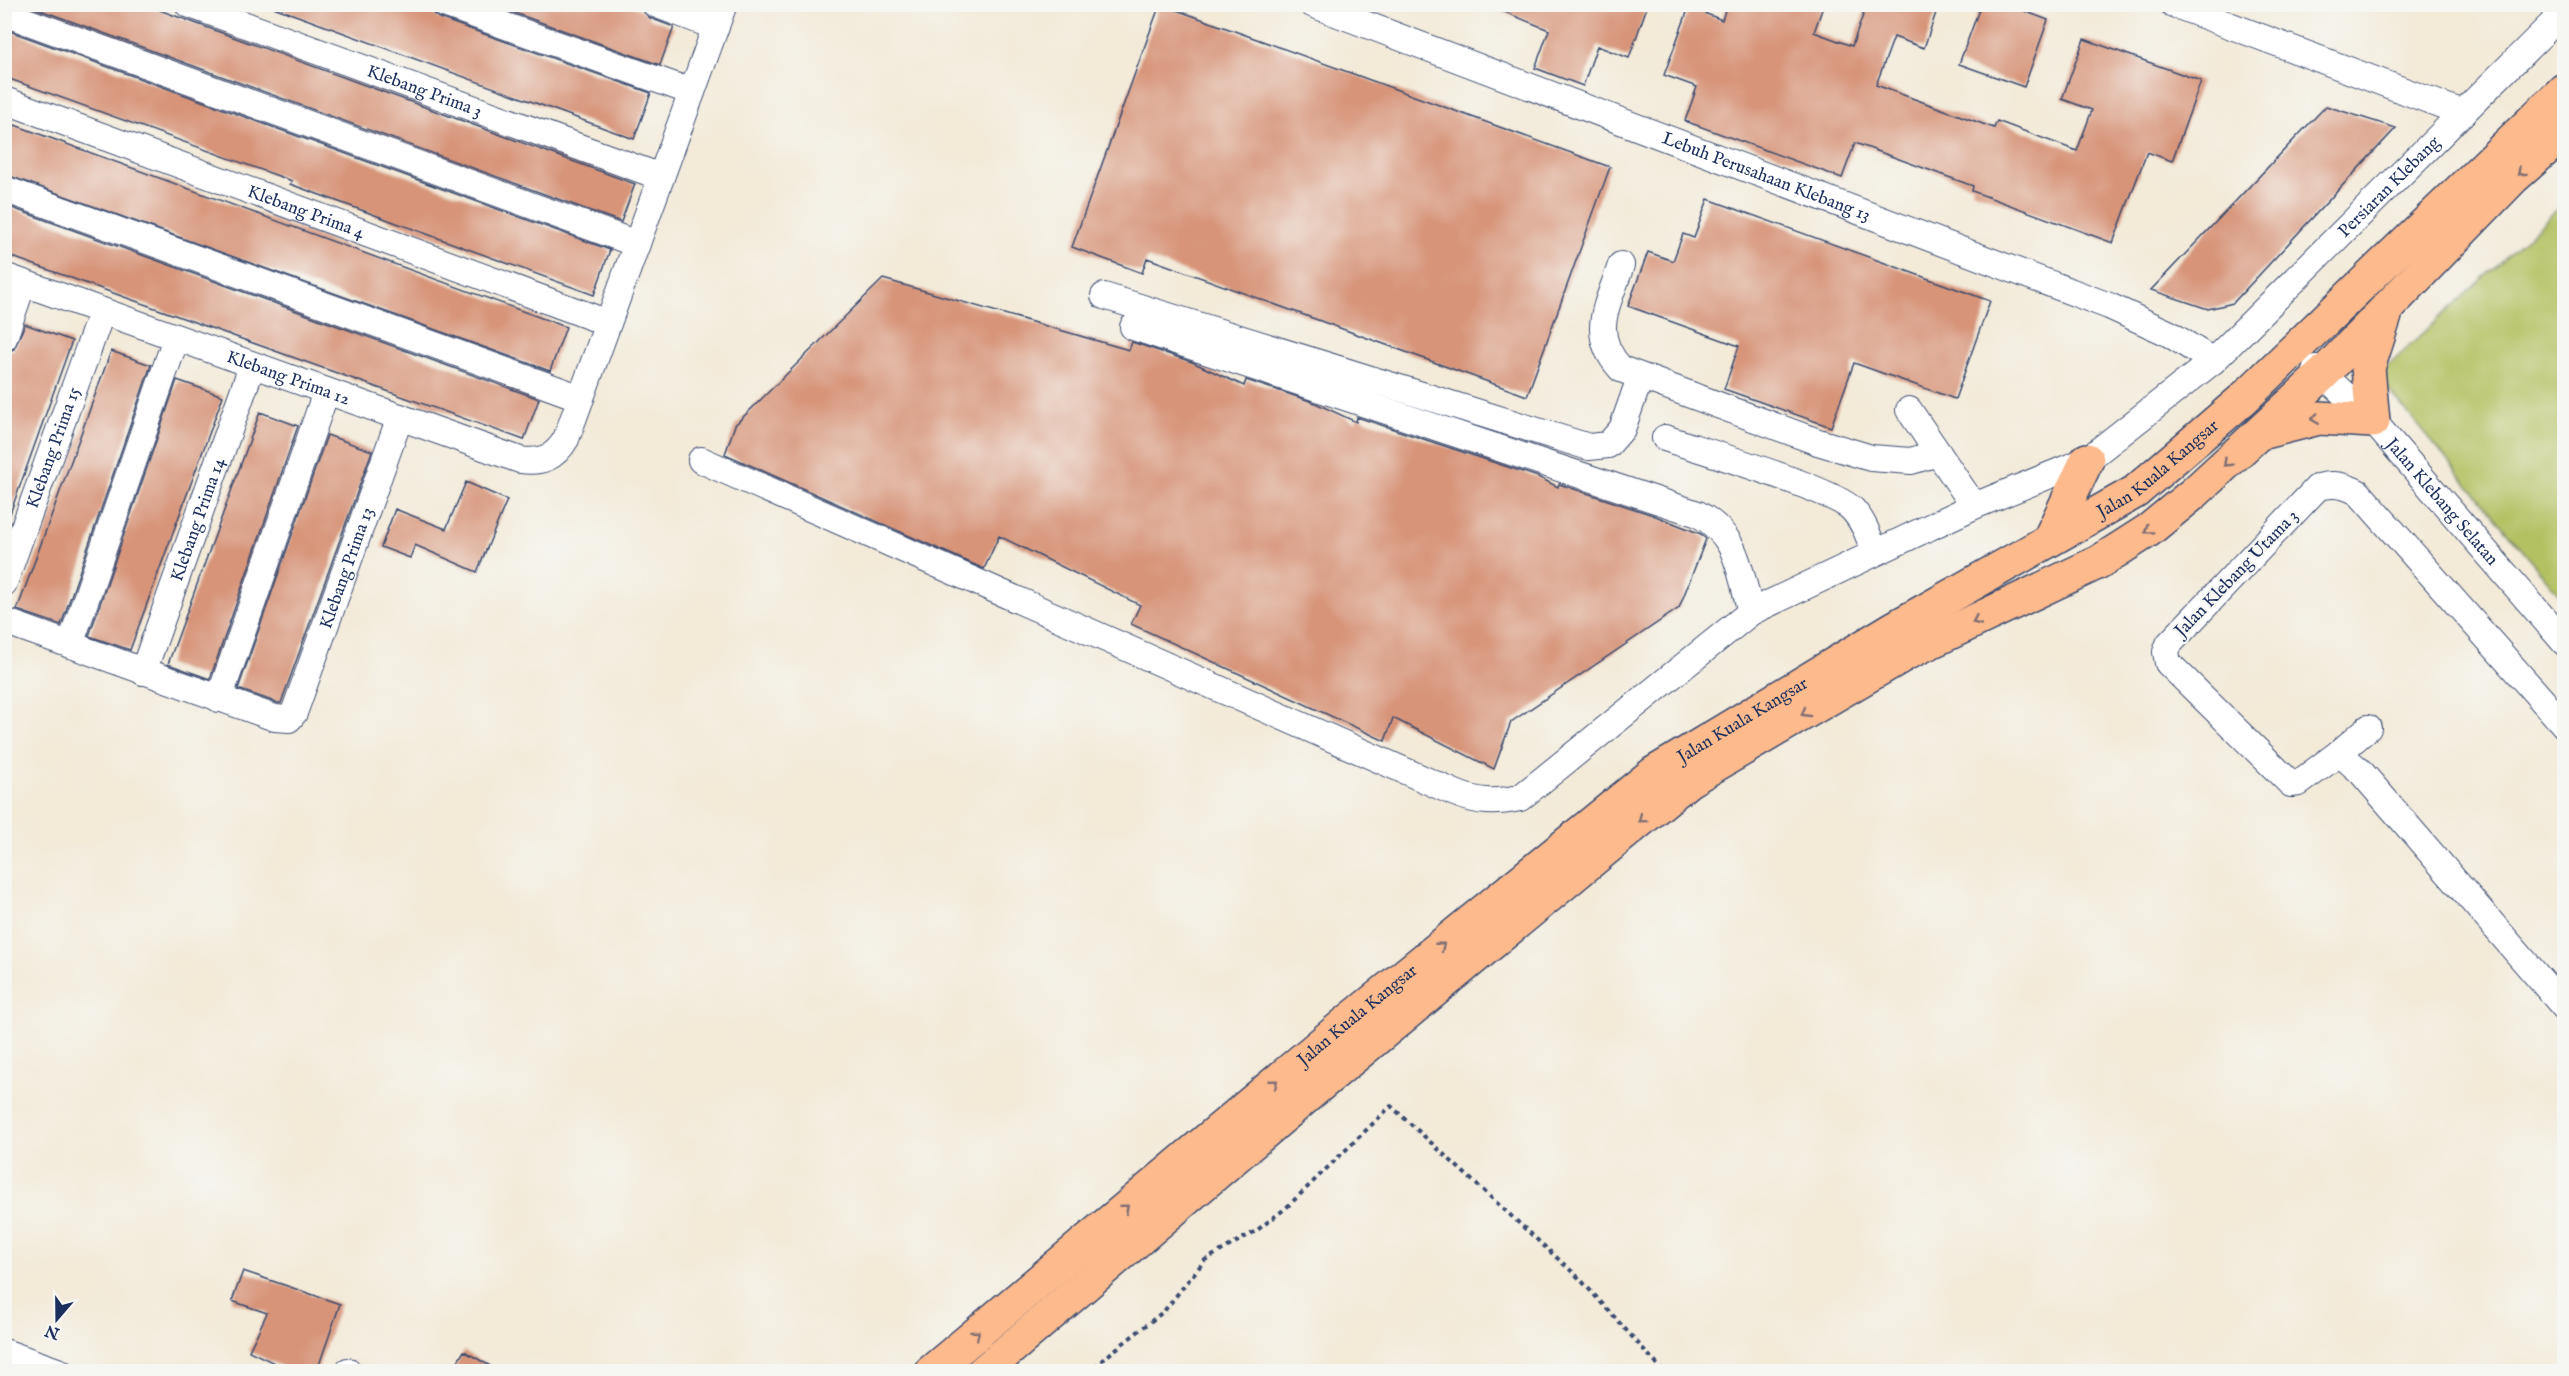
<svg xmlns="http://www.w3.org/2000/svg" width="2569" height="1376" viewBox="0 0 2569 1376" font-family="'IM FELL English',serif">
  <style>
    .green { fill: #b4c162; stroke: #687860; stroke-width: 1.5 }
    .building { fill: #d79479 }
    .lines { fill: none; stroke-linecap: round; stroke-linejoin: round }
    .minor-casing { stroke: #3b4b70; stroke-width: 28 }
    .highway-casing { stroke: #3b4b70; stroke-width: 36 }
    .path { stroke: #3b4b70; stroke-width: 4; stroke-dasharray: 4.5 4.5; stroke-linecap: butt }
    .minor { stroke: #fff; stroke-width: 26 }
    .highway { stroke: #fcba8d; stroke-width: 33 }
    .oneway { stroke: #806e73 }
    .labels { text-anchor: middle; stroke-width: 4.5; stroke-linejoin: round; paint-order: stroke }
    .street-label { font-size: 18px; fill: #1b2f5e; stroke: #f6f6f2 }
  </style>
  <rect width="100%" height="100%" fill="#f6f6f2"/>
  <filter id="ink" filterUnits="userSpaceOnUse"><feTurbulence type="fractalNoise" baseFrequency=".0167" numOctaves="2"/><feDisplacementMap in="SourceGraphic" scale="12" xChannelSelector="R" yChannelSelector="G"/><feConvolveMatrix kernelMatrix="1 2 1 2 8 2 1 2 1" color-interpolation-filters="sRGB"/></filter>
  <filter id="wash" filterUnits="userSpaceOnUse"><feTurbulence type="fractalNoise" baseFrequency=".008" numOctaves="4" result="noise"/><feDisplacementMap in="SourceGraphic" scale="24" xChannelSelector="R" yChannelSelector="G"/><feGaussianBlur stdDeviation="1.35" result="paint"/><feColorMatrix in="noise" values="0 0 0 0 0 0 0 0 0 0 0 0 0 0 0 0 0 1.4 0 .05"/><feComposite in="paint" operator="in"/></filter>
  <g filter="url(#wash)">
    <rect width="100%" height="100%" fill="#f3ead8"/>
    <path class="green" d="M2564,203v397l-187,-224z"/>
    <g id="blocks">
      <path class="building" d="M24,4h119l492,180 -14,38z
        M265,4h164l3,9 7,5 212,75 -17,46z
        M490,4h138l14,6 8,8 24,9 -14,38z
        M1160,4l450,163 -83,229 -380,-138 -5,15 -70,-26z
        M1485,4h163l-19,54 -32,-12 -14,40 -48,-18 14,-38z
        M1727,4h97l-10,28 38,14 15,-42h72l-15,44 -30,-11 -18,48 118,43 3,-7 80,30 15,-41 -30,-11 22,-60 117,42 -29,80 -25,-9 -34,91 -141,-52 1,-5 -118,-43 -13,35 -157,-57 12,-34 -33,-12 25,-68 33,13z
        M1981,4h25l42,16 -24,67 -65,-23z
        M4,29l606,221 -16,45 -304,-111 2,-3 -288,-104z
        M2326,106l70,22 -163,175 -25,6 -57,-19z
        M4,121l562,206 -16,44 -546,-197z
        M1708,199l282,102 -35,98 -101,-36 -23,64 -107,-38 15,-43 -111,-40 20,-54 25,9 10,-27 11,4z
        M4,205l535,194 -15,41 -520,-186z
        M883,279l246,71 3,-8 60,20 52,24 2,-6 67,22 43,20 1,-5 181,60 20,10 1,-3 94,31 48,19 5,5 -27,69 -168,114 -17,47 -101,-51 -8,23 -254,-117 9,-19 -141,-69 -15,33 -259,-115 10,-29z
        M25,324l47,17 -65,181 -3,-169 10,-4z
        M111,351l40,14 -90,260 -44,-15z
        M177,380l46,16 -93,254 -41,-14z
        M260,412l38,14 -88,253 -42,-15z
        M327,435l45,16 -91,252h-3l-40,-14z
        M466,482l41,18 -30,72 -62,-27 -5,13 -29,-11 14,-38 51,20z
        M243,1271l97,33 -23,67h-26l-42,-20 18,-38 -35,-12z
        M464,1351l35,20h-47z"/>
    </g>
  </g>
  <g filter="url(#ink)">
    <use href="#blocks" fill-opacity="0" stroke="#3b4b70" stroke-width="1.5"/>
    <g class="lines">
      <defs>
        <g id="minor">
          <path id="s1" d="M188,4l473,173"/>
          <path d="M444,4l248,88"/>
          <path d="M655,4l61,23"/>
          <path id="s2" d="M1312,4l797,302 59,27 45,28"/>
          <path d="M2173,4l290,109"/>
          <path d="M4,13l633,231"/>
          <path id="s3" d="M4,100l604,223"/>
          <path d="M4,189l577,209"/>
          <path d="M1621,265c-13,41 -33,68 0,104l197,73 53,16 40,3 27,-8"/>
          <path id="s4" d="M4,276l516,184c21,3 35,-2 46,-21l158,-435"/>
          <path d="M1104,296l485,151 19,-2 14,-16 18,-51"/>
          <path d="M1133,327l565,187c41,22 41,57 53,98"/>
          <path d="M4,338l19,-55"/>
          <path id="s5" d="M2316,368l57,53 191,221"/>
          <path d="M1909,410l65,96"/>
          <path d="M1665,438c35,12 169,51 188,72 11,12 16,27 21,41"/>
          <path id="s6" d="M701,460l754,333c24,10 40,10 65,5l231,-186 223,-106 113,-46 126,-99 351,-349"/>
          <path id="s7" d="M4,583l98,-272"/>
          <path id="s8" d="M4,621l271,97 14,1 5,-6 106,-296"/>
          <path d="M70,645l106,-307"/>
          <path id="s9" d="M143,672l109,-306"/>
          <path d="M219,699l107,-307"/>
          <path d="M2564,725l-205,-232c-14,-8 -25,-10 -41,-6l-149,157 -3,8 2,11 123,121 8,-1 40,-30 22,19 203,235"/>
          <path d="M2339,753l29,-25"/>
          <path d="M4,1352l56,20"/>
          <path d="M348,1372v-1"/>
        </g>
        <g id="highway">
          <path d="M2264,432l55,-14 54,3 -5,-53 17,-52"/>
          <path d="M2049,540l38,-80"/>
          <path id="s10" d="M931,1372l414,-348 309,-251 240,-145 241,-136 107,-92 322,-310"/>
          <path d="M983,1372l337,-287 368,-304 219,-128 192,-91 50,-32 45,-37 129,-119 190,-196 51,-45"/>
        </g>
      </defs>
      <use href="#minor" class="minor-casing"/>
      <use href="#highway" class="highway-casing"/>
      <path class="path" d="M1087,1372l77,-61 41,-51 51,-29 30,-23 105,-102 188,172 85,94"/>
      <use href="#minor" class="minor"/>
      <use href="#highway" class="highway"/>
    </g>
    <defs><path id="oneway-chevron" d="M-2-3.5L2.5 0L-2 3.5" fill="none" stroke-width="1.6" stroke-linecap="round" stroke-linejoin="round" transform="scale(1.5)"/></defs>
    <g class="oneway">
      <use href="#oneway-chevron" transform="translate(2521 172) rotate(138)"/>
      <use href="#oneway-chevron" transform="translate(2315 419) rotate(172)"/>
      <use href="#oneway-chevron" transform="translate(2227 463) rotate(137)"/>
      <use href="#oneway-chevron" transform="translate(2148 530) rotate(144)"/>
      <use href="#oneway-chevron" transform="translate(1976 621) rotate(155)"/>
      <use href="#oneway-chevron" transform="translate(1805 713) rotate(150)"/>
      <use href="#oneway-chevron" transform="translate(1642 819) rotate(140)"/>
      <use href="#oneway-chevron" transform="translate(1441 946) rotate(-39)"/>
      <use href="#oneway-chevron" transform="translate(1274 1083) rotate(-40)"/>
      <use href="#oneway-chevron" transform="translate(1125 1208) rotate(-40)"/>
      <use href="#oneway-chevron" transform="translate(976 1334) rotate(-40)"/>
    </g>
  </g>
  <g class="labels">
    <g class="street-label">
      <text dy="6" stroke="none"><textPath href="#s1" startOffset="252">Klebang Prima 3</textPath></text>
      <text dy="6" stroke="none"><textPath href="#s2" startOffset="486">Lebuh Perusahaan Klebang 13</textPath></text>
      <text dy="6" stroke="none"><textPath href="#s6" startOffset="1964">Persiaran Klebang</textPath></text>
      <text dy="6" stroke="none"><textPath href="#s3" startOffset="322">Klebang Prima 4</textPath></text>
      <text dy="6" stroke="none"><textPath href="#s4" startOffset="302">Klebang Prima 12</textPath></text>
      <text dy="6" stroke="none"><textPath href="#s7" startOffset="144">Klebang Prima 15</textPath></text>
      <text dy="6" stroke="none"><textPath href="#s10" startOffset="1528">Jalan Kuala Kangsar</textPath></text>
      <text dy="6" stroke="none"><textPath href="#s5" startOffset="184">Jalan Klebang Selatan</textPath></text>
      <text dy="6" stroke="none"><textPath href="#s9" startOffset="162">Klebang Prima 14</textPath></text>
      <text dy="6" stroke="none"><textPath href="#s8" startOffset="464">Klebang Prima 13</textPath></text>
      <text transform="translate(2236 573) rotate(-46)" y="6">Jalan Klebang Utama 3</text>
      <text dy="6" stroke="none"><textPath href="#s10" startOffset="1042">Jalan Kuala Kangsar</textPath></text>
      <text dy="6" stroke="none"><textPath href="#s10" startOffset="556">Jalan Kuala Kangsar</textPath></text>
    </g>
  </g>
  <rect width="2569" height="1376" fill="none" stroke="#f6f6f2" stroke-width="24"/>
  <g transform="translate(57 1319) rotate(200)" stroke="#f6f6f2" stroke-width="4.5" paint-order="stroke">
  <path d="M0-4.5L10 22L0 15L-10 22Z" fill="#1b2f5e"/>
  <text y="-9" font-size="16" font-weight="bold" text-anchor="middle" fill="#1b2f5e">N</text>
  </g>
</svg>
